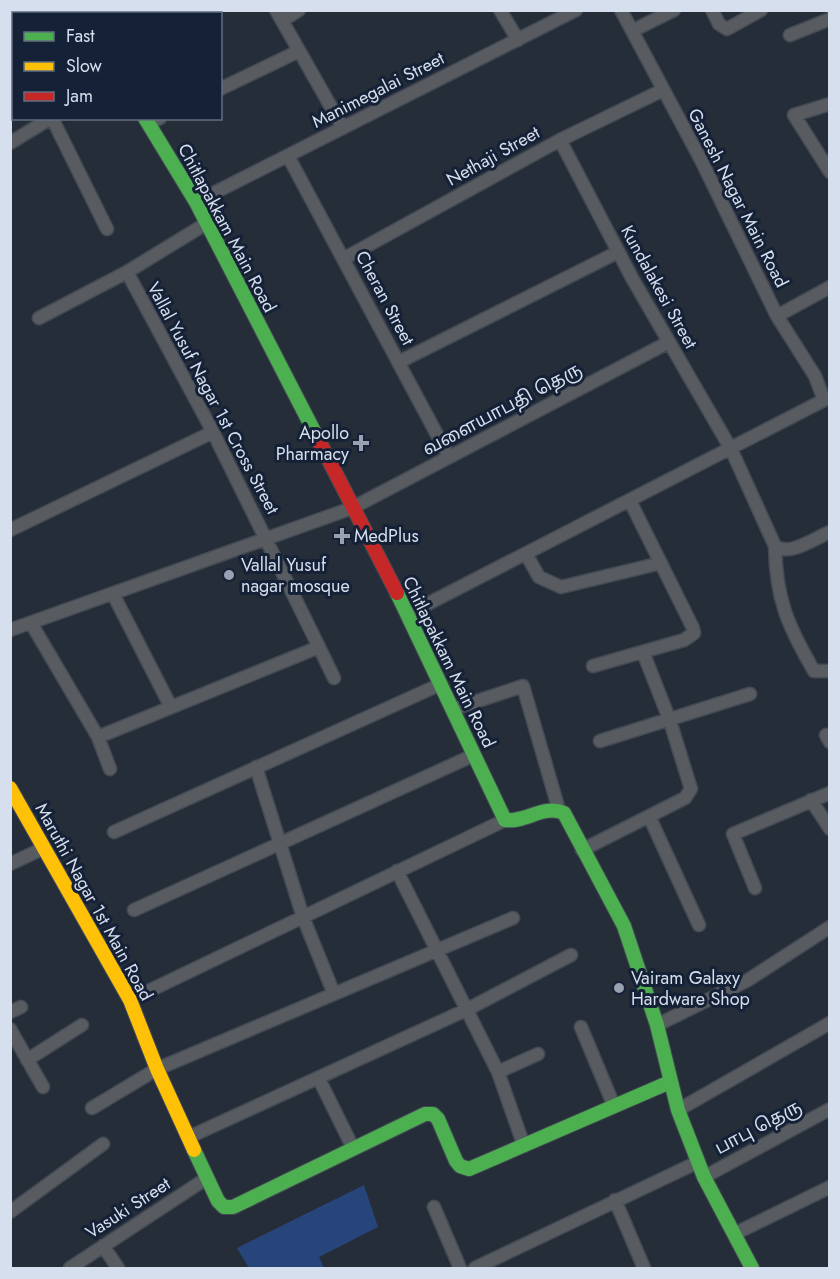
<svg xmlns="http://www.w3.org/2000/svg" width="840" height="1279" viewBox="0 0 840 1279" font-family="Jost,'Noto Sans Tamil',sans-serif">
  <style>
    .green { fill: #27457a }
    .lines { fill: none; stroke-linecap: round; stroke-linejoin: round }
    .street-casing { stroke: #434a54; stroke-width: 15 }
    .fast-casing { stroke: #434a54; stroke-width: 16 }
    .slow-casing { stroke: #434a54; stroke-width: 16 }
    .jam-casing { stroke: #434a54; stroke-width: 16 }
    .street { stroke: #585c61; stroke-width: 12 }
    .fast { stroke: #4caf50; stroke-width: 14 }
    .slow { stroke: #ffc107; stroke-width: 14 }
    .jam { stroke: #c62828; stroke-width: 14 }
    .poi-dot { fill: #98a1af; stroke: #142137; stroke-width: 2 }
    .labels { text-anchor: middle; stroke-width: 6; stroke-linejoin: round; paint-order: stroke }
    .street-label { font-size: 18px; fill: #d6dfee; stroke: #142137 }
    .poi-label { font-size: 18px; fill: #d6dfee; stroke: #142137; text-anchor: start }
  </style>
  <rect width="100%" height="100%" fill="#252d39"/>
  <path class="green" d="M364,1185l14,42 -59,30 5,11h-75l-12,-20z"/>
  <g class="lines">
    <defs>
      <path id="street" d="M181,10l2,4
        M276,10l67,118
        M500,10l18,30
        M621,10l80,150 76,156 38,60 9,24
        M712,10l7,14 8,5 34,-19
        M282,21l17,-11
        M632,31l42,-21
        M790,35l40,-16
        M10,50l4,-2
        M220,89l79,-38
        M830,104l-36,11 36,57
        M52,118l55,111
        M149,124l11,-6
        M560,140l72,138 99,171 44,97c14,11 40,-8 55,-14
        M10,143l41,-25
        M288,156l161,301
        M196,202l380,-192
        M343,259l217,-119 103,-50
        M777,316l53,-29
        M39,318l88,-46 80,-49
        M399,362l219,-110
        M10,530l203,-98
        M775,546c1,54 13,80 39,125h16
        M526,554l13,23 22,10 100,-24
        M113,594l58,113
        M408,614l422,-217
        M31,623l67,114 12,32
        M10,630l342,-122 317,-166
        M319,647l15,31
        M593,666l91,-26 10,-7 -1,-5 -63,-127
        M453,709l70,-23 36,124
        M826,735l4,7
        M98,737l221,-90 -106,-215 -86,-160
        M600,741l150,-47
        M256,767l47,150 31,77
        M811,800l19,29
        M649,816l50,109
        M114,832l327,-148
        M582,850l103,-52 6,-9 -21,-68 -27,-69
        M10,864l34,-16
        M397,871l101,201 26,74
        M755,888l-22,-54 97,-41
        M134,910l340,-155
        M130,1000l375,-180
        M10,1012l11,-5
        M657,1025l91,-45 82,-53
        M581,1027l33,79
        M10,1029l33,58
        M27,1060l55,-35
        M498,1072l40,-18
        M319,1079l34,69
        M92,1108l65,-39 356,-151
        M678,1110l152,-87
        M189,1137l279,-128 103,-54
        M704,1177l126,-68
        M615,1200l29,68
        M434,1207l26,61
        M10,1212l93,-68
        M734,1234l96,-47
        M103,1246l15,22
        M70,1268l137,-90
        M475,1268l223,-106"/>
      <path id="fast" d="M80,10l2,4
        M145,118l51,84 122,237
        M397,593l108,227c21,3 38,-16 59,-7l60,113 33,99 21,85 26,67 48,91
        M194,1150l24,51 6,6h9l192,-93h8l5,5 18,42 4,5 9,3 201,-87"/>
      <path id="slow" d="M10,788l120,212 27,69 37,81"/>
      <path id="jam" d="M318,439l79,154"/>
    </defs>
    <use href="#street" class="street-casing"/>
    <use href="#fast" class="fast-casing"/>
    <use href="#slow" class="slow-casing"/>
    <use href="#jam" class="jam-casing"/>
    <use href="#street" class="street"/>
    <use href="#fast" class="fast"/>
    <use href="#slow" class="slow"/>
    <use href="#jam" class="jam"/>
  </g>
  <g class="poi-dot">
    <path d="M358 434h6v6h6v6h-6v6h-6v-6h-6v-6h6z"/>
    <path d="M339 527h6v6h6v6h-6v6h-6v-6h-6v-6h6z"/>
    <circle cx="229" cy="575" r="6"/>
    <circle cx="619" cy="988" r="6"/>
  </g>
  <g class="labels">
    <g class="street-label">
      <text transform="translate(378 90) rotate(-27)" y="6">Manimegalai Street</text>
      <text transform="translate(493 156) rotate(-29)" y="6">Nethaji Street</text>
      <text transform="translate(738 198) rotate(63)" y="6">Ganesh Nagar Main Road</text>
      <text transform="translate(227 228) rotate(62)" y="6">Chitlapakkam Main Road</text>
      <text transform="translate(659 287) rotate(61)" y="6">Kundalakesi Street</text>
      <text transform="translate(385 298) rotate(62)" y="6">Cheran Street</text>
      <text transform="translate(213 398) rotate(62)" y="6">Vallal Yusuf Nagar 1st Cross Street</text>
      <text transform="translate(502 409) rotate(-28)" y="6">வளையாபதி தெரு</text>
      <text transform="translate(449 662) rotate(64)" y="6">Chitlapakkam Main Road</text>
      <text transform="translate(94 902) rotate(61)" y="6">Maruthi Nagar 1st Main Road</text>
      <text transform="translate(758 1127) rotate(-28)" y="6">பாபு தெரு</text>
      <text transform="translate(128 1208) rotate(-33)" y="6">Vasuki Street</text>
    </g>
    <g class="poi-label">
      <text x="349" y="439" text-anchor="end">Apollo<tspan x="349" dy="21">Pharmacy</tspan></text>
      <text x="354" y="542">MedPlus</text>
      <text x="241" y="571">Vallal Yusuf<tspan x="241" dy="21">nagar mosque</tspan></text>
      <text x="631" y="984">Vairam Galaxy<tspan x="631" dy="21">Hardware Shop</tspan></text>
    </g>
  </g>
  <rect width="840" height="1279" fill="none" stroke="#d6dfee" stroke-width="24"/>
  <rect x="12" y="12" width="210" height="108" fill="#142137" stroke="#626d80" stroke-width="1.5"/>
  <rect x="24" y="32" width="30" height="9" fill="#4caf50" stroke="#626d80" stroke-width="1.5"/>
  <text x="66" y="42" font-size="18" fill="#d6dfee">Fast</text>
  <rect x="24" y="62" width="30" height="9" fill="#ffc107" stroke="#626d80" stroke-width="1.5"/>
  <text x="66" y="72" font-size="18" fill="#d6dfee">Slow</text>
  <rect x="24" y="92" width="30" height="9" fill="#c62828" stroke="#626d80" stroke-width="1.5"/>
  <text x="66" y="102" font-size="18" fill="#d6dfee">Jam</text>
</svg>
